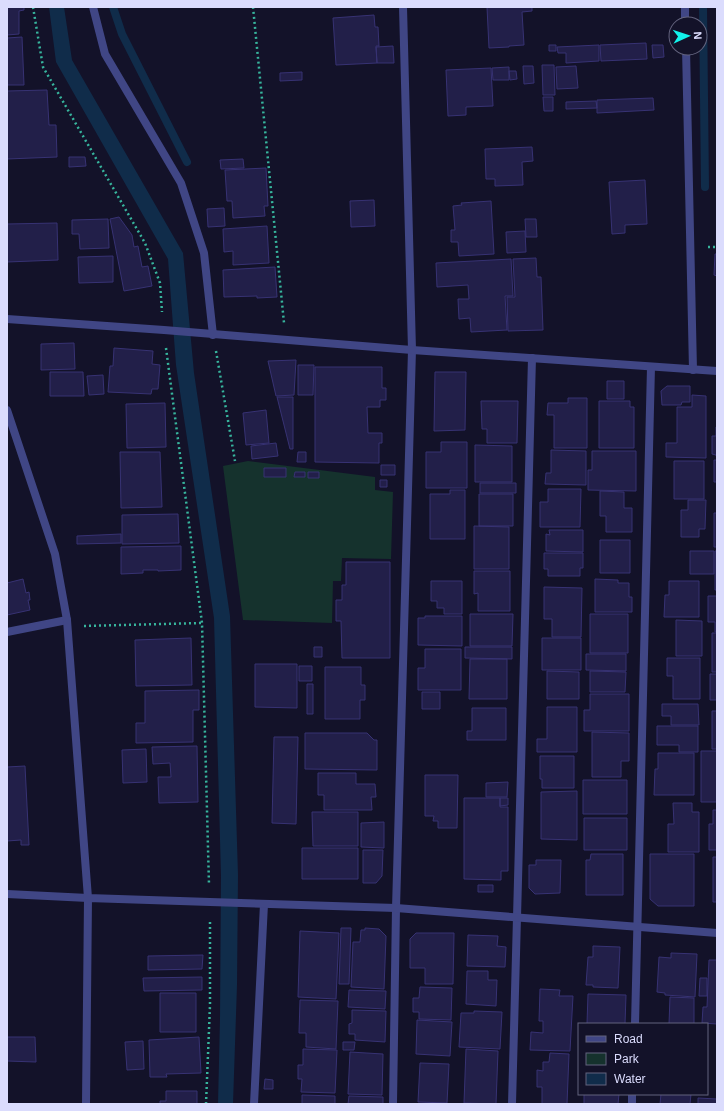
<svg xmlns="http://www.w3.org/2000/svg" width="724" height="1111" viewBox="0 0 724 1111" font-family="Arial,sans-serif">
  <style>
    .green { fill: #15322d }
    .water { fill: #102c4a }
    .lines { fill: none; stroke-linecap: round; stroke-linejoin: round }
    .stream { stroke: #102c4a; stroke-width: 8 }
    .building { fill: #221f49; stroke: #373273 }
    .path { stroke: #37b59d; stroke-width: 2.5; stroke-dasharray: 2 3; stroke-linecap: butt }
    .service { stroke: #404685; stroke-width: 8 }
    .minor { stroke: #404685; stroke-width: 8 }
    .tertiary { stroke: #404685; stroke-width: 8 }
  </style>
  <rect width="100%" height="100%" fill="#131229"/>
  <path class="green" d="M248,461l127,16v13l18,2 -2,67 -49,-1 -1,23h-8l-1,42 -89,-3 -20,-154z"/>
  <path class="water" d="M49,7h15l8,53 111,193 11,120 36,243 8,259 -1,110 -4,119h-15l2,-86 1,-142 -7,-258 -38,-253 -8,-106 -112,-197z"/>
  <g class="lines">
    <path class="stream" d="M113,7l9,27 65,128
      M703,7l2,180"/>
  </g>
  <path class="building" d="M7,7h17v3l-5,1v23l-12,1z
    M487,7h45v4l-10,1 2,33 -15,1v1l-20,1z
    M374,15l1,12h3l1,19h-3l1,17 -41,2 -3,-47z
    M22,37l2,48h-17v-47z
    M646,43l1,16 -46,2 -1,-16z
    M549,45h7v6h-7z
    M599,45v16l-33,2v-10h-8l-1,-6z
    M652,45h11l1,12 -11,1z
    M393,46l1,17h-17l-1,-16z
    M542,65h12l1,30h-12z
    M523,66h10l1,17 -10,1z
    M576,66l2,22 -21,1 -1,-22z
    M509,67v13h-16l-1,-12z
    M491,68l2,38 -27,1v8l-18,1 -2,-46z
    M509,71h7l1,8 -7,1z
    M302,72v8l-22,1v-8z
    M47,90l2,35h7l1,32 -50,2v-68z
    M543,97h10v14h-9z
    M653,98l1,12 -57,3v-13z
    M596,101l1,7 -31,1v-7z
    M532,147l1,14 -11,1 1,23 -28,1v-7h-9l-1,-30z
    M69,157h16l1,9 -17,1z
    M243,159l1,9 -23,1 -1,-9z
    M266,168l2,38h-4l1,10 -32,2 -1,-17h-5l-2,-31z
    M645,180l2,44 -22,1v8l-13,1 -3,-52z
    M374,200l1,26 -24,1 -1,-26z
    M491,201l3,53 -35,2 -1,-14h-7v-12h4l-2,-24 9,-1 -1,-2z
    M224,208l1,18 -17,1 -1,-18z
    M119,217l13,18 2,12 4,-1 4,21 6,-1 4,20 -28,5 -14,-72z
    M108,219l1,29 -29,1 -1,-15h-7v-14z
    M525,219h11l1,18h-11z
    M57,223l1,37 -51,2v-38z
    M267,226l2,37 -36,2v-14l-9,1 -1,-23z
    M525,231l1,21 -19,1 -1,-21z
    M715,254h2v22l-3,-1z
    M113,256v26l-34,1 -1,-26z
    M536,258l1,19h4l2,53 -35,1 -1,-34h8l-2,-38z
    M511,259l2,37h-8l2,34 -36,2 -1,-14 -11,1 -1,-20h11l-1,-14 -31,2 -1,-24z
    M275,267l2,30 -20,1v-2l-33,1 -1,-27z
    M74,343l1,26 -34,1v-26z
    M114,348l39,3 -1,13 8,1 -2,24h-6l-1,5 -43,-2 2,-26h3z
    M296,360l-2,35 -18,1 -8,-35z
    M298,365h16l-1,30h-15z
    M315,367h67v21h4v12h-6v7h-13l1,26h14v10h-3v20l-64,-1z
    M50,372h33l1,24h-34z
    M435,372h31l-1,58 -31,1z
    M103,375l1,19 -15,1 -2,-19z
    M607,381h17v18h-17z
    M667,386h23v16h-8l-1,3h-19l-1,-14z
    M692,395l14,1v62l-40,-1v-14h11v-36h15z
    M277,397h16v52h-3z
    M568,398h19v50h-33v-33h-7l1,-12h20z
    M481,401h37l-1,42h-30v-14h-5z
    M599,401h31v6h4v41h-35z
    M165,403l1,44 -39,1 -1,-44z
    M266,410l3,33 -23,2 -3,-32z
    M716,427h1v31l-1,-3 -4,-1v-18h4z
    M441,442h26v46h-41v-36h15z
    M276,443l2,13 -26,3 -1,-13z
    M475,445l37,1v36h-37z
    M551,450l35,1v34l-41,-1 1,-11h5z
    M592,451h44v40l-48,-1v-20h4z
    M120,452h40l2,55 -41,1z
    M298,452h8v10h-9z
    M714,460h3v22h-3z
    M674,461h30v38h-30z
    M381,465h14v10h-14z
    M264,468h22v9h-22z
    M295,472h10v5h-11z
    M308,472h11v6h-11z
    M380,480h7v7h-7z
    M480,483h36v10h-36z
    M548,489h33l-1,38h-40v-25h8z
    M450,490h15v49h-35v-45h20z
    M600,491l24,1v16h8v24h-26v-16h-6z
    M479,494h34v32h-34z
    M688,500h18l-1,29h-6v8h-18v-27h7z
    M714,513h3v34h-3z
    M178,514l1,29 -57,1v-29z
    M474,526l35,1v42h-35z
    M549,530h34v22l-37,-1v-17l4,1z
    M121,534v9l-44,1v-8z
    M600,540h30v33h-30z
    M181,546v24l-23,1v-1h-15v3l-22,1v-27z
    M690,551h24v23h-24z
    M715,551h2v39h-2z
    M544,553h39v15h-3v8h-32v-7h-4z
    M346,562h44v96h-48l-1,-37h-5v-21h6v-15h4z
    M474,571h36v40h-32v-18l-4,1z
    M23,579l3,14 3,-1 1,8h-2l2,10 -23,5v-32z
    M595,579l23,1v3h11v14h3v15h-37z
    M431,581h31v33h-18v-6h-7v-7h-6z
    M669,581h30v36h-35l1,-22h4z
    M544,587l38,1 -1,49h-29v-18h-8z
    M708,596h9v36h-2v-10h-7z
    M470,614h43l-1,32h-42z
    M590,614h38v39h-38z
    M425,616h37v30l-44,-1v-27h7z
    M676,620l26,1v35h-26z
    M712,633h5v39h-5z
    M191,638l1,47 -56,1 -1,-46z
    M542,638h39v32h-39z
    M314,647h8v10h-8z
    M465,647h47v12l-47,-1z
    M425,649h36v41h-43v-22h7z
    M586,654h40v17l-40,-1z
    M667,658h33v41h-27v-23h-6z
    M470,659h37v40h-38z
    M255,664h42v44l-42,-1z
    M299,666h13v15h-13z
    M325,667h36v18h4v15h-5v19h-35z
    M547,671l32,1v27h-32z
    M590,671l36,1 -1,20h-35z
    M710,674h7v26h-7z
    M307,684h6v30h-6z
    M199,690v20h-6v32l-57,1v-20h9v-32z
    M422,692h18v17h-18z
    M590,694h39v37h-45v-21h6z
    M662,704h36l1,21h-28v-9h-9z
    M547,707h30v45h-40v-13h10z
    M472,708h34v32h-39v-9h5z
    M712,711h5v38h-5z
    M657,726h41v26h-19v-7h-22z
    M592,732l37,1v28h-8v16h-29z
    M305,733h62l7,7h3v30l-72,-1z
    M274,737h24l-2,87 -24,-1z
    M197,746l1,56 -39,1 -1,-26h13l-1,-14 -17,1 -1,-17z
    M146,749l1,33 -24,1 -1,-33z
    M701,751h16v51h-16z
    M658,753h36v42h-40l1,-26h3z
    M540,756h34v32h-32v-9h-2z
    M25,766l4,79h-8v-5l-14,1v-74z
    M318,773h38v11h19l1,13h-5l1,13h-48v-15h-6z
    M425,775h33l-1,53h-19v-7h-5l1,-5h-9z
    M583,780h44v34h-44z
    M508,782l-1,15h-21v-14z
    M577,791v49l-36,-1v-47z
    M464,798h36v9h8v64h-7v9l-37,-1z
    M500,798h8v7l-8,1z
    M673,803h19v9h7v40h-31v-28h6z
    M713,810h4v40h-8v-26h4z
    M312,812h46v34h-45z
    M584,818h43v32h-43z
    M384,822v26l-23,-1v-24z
    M302,848h56v31h-56z
    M363,850h20l-1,26 -6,7h-13z
    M591,854h32v41h-37v-35h4z
    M650,854h44v52h-36l-8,-7z
    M713,857h4v45h-4z
    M536,860h25l-1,33 -25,1 -6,-6v-23h7z
    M478,885h15v7h-15z
    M341,928h10l-2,56h-10z
    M365,928l14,1 7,7 -2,53 -33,-2 2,-45h7l1,-12h4z
    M300,931l39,2 -3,66 -38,-2z
    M416,933h38l-1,51h-28v-16h-15v-29z
    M468,935l30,1 -1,10 9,1 -1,20 -38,-1z
    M593,946l27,1 -2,41 -25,-1v-2h-7l2,-28h5z
    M671,953l26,1 -2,43 -30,-2v-2l-8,-1 2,-35 12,1z
    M203,955l-1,14 -54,1v-14z
    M709,960h8v64l-15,-1 1,-16h4z
    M467,971h21v9h9l-1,26 -30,-2z
    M202,977v13l-58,1 -1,-13z
    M700,978h7v18h-8z
    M420,987l32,1 -1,32 -32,-1v-7h-6v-14h6z
    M540,989l20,1 -1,6h14l-3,55 -40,-1 1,-18 12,1v-12h-4z
    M349,990l37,1 -1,18 -37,-2z
    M160,993h36v39h-36z
    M588,994l38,1 -1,29h-38z
    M670,997l24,1v26h-25z
    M300,1000l38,1 -2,48 -30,-2v-14h-7z
    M352,1010l34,1 -1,31 -30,-2v-6h-6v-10l3,-1z
    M474,1011l28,1 -2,37 -41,-2 2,-34h13z
    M417,1020l35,2 -2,34 -34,-2z
    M7,1037h28l1,25 -29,-1z
    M199,1037l2,36 -35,1 1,3h-17l-1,-37z
    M143,1041l1,28 -17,1 -2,-28z
    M343,1042h12l-1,8h-11z
    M303,1049l34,1 -2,43 -34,-1 1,-13h-4v-14h5z
    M466,1049l32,2 -2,53 -32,-1z
    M350,1052l33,2 -1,41 -34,-1z
    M550,1053l19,1 -2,50h-25v-17h-5v-17l6,1v-9h6z
    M420,1063l29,1 -2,39 -29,-1z
    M265,1079l8,1v9h-9z
    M166,1091h31v13h-37v-3h6z
    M584,1094h35l-1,10h-34z
    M661,1094h30l-1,10h-30z
    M302,1095l33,1v8h-33z
    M349,1096l34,1v7h-35z
    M698,1098l19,1v5h-19z"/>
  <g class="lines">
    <path class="path" d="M33,7l10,60 102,176 15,40 2,29
      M253,7l31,316
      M708,247h9
      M166,348l36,275 7,262
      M216,351l19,110
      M84,626l118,-3
      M206,1104l4,-99v-85"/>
    <path class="service" d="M7,894l81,4"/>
    <path class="minor" d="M93,7l12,47 76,129 23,70 9,82
      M685,7v17
      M686,48l7,322
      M7,632l60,-12
      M635,1024l16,-657
      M254,1104l10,-200
      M393,1104l3,-196 16,-558 -9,-343
      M512,1104l20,-746
      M632,1104v-10"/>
    <path class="tertiary" d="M7,319l157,11 248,20 305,21
      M7,410l48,144 12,66 21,278 -2,206
      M88,898l308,10 321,25"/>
  </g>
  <rect width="724" height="1111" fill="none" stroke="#dbdcfd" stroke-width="16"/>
  <rect x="578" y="1023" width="130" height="72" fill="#131229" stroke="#63637e"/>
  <rect x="586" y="1036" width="20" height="6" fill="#404685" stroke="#63637e"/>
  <text x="614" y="1043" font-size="12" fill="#dbdcfd">Road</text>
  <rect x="586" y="1053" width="20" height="12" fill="#15322d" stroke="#63637e"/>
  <text x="614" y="1063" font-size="12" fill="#dbdcfd">Park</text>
  <rect x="586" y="1073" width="20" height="12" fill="#102c4a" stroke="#63637e"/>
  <text x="614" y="1083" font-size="12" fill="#dbdcfd">Water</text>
  <g transform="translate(688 36) rotate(87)"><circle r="19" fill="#131229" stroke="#63637e"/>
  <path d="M0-3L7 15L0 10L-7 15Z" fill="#12f2eb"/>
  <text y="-6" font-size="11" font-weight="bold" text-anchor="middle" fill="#dbdcfd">N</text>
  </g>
</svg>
